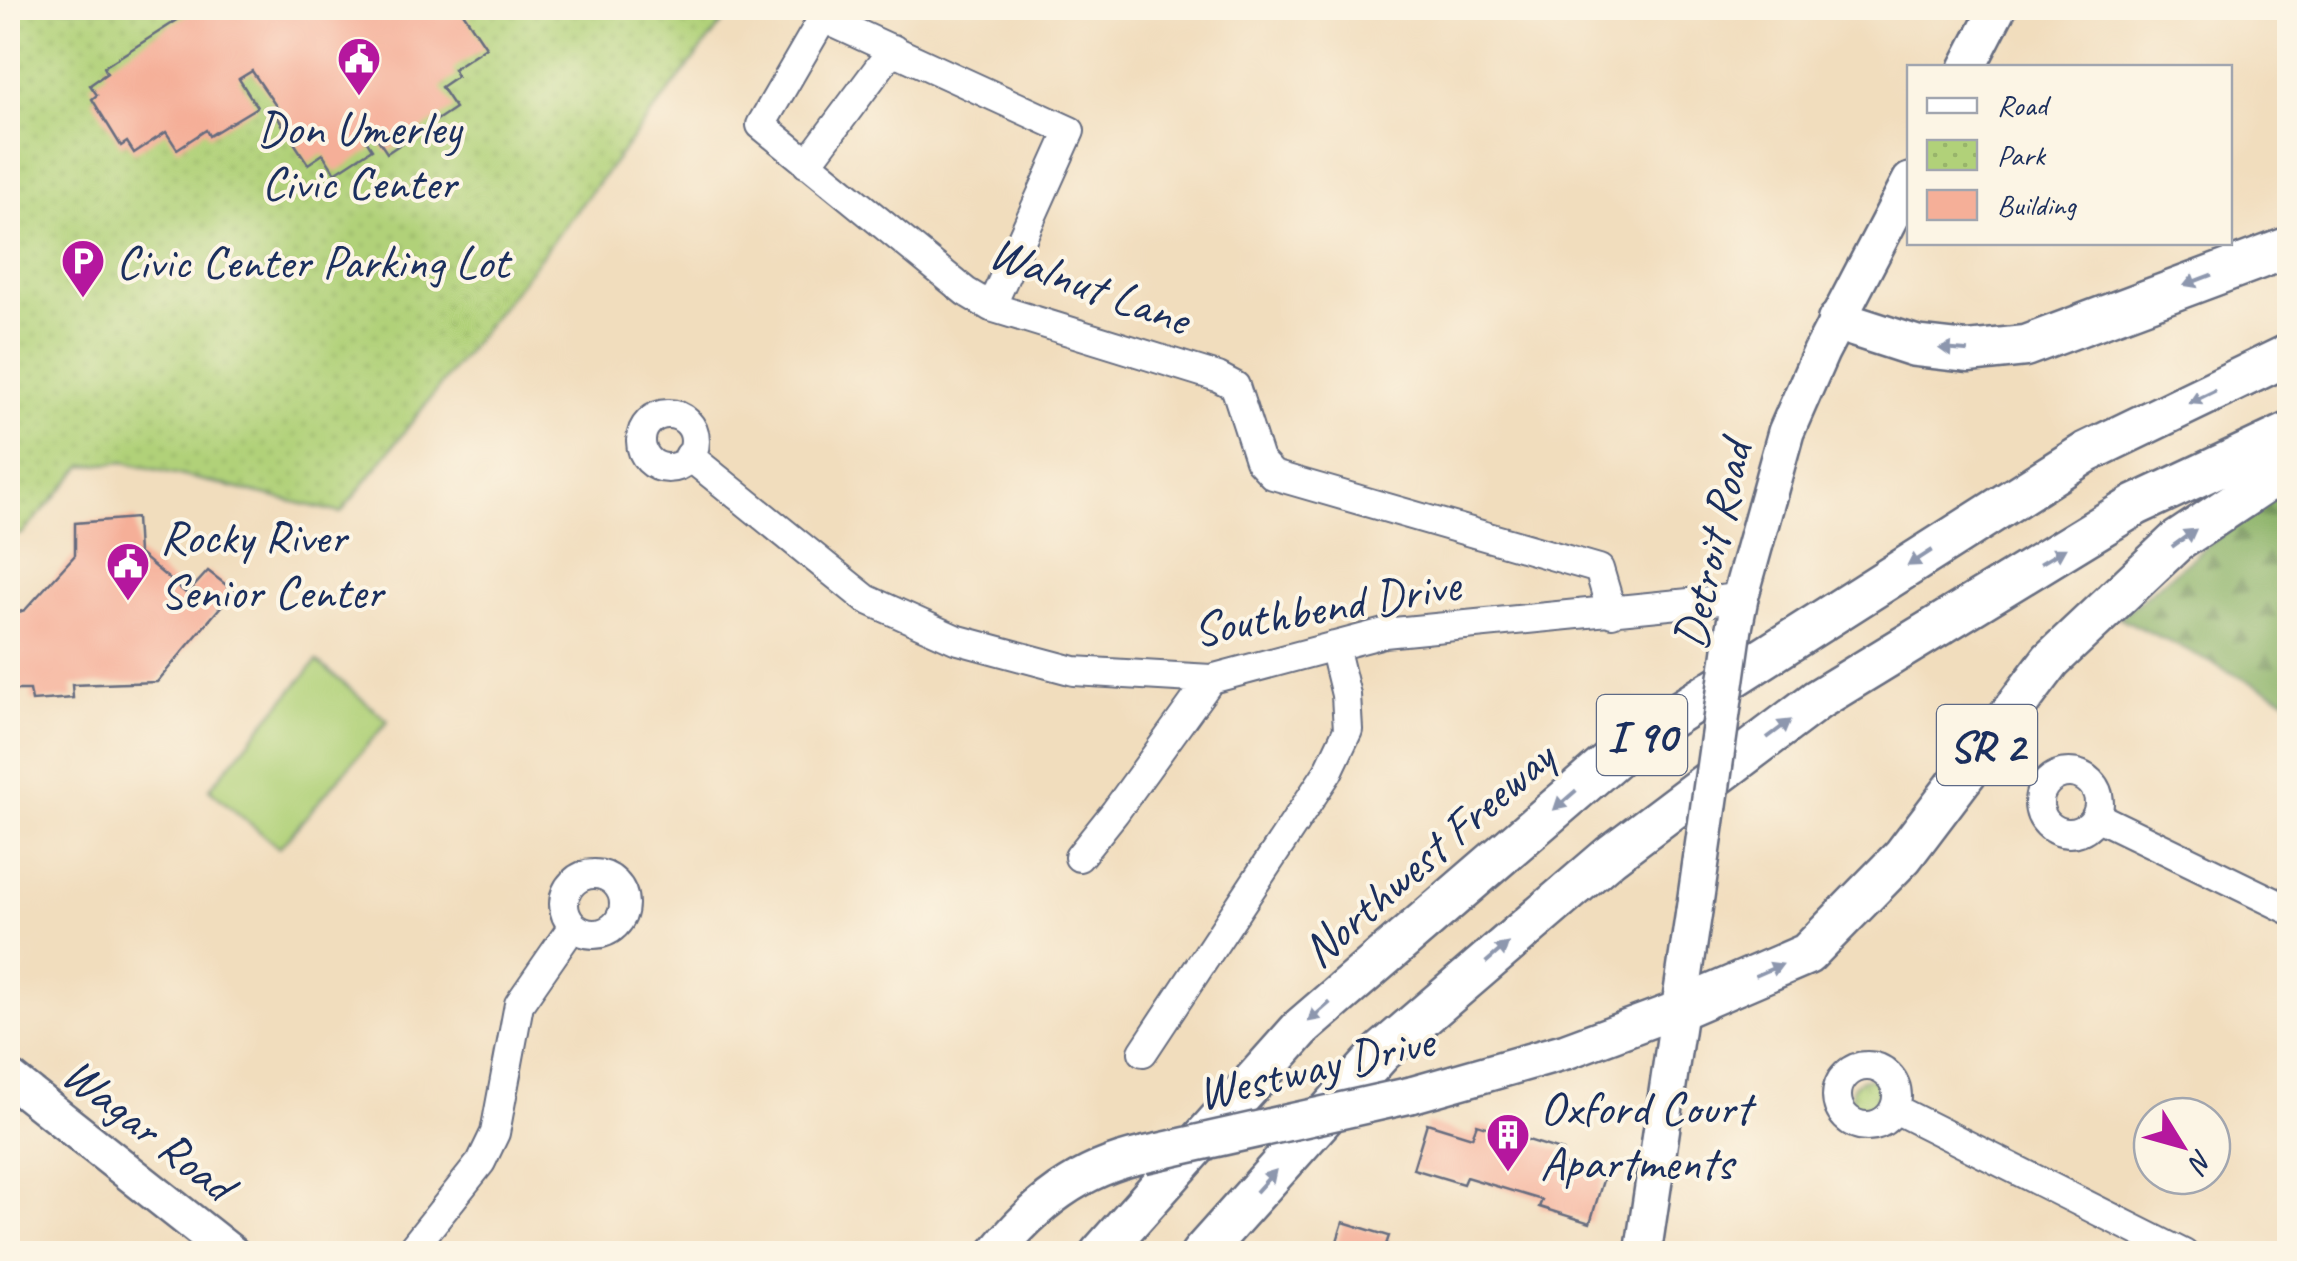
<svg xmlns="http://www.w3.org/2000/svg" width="2297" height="1261" viewBox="0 0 2297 1261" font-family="Caveat,sans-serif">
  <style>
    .green { fill: #b1d179; stroke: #66806c; stroke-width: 2.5 }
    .forest { fill: url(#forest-firs); stroke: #547164; stroke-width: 2.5 }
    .park { fill: url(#park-dots); stroke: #66806c; stroke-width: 2.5 }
    .building { fill: #f5af98 }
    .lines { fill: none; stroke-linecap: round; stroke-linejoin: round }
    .minor-casing { stroke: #666c7f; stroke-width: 32 }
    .major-casing { stroke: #666c7f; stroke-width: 40 }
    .highway-casing { stroke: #666c7f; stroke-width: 45 }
    .minor { stroke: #fff; stroke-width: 28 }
    .major { stroke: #fff; stroke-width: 35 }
    .highway { stroke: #fff; stroke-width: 40 }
    .major-bridge-casing { stroke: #666c7f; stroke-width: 40; stroke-linecap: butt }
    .major-bridge { stroke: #fff; stroke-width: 35 }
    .oneway { fill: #8d97ae }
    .labels { text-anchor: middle; stroke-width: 8; stroke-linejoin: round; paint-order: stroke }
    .shield { fill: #fcf5e5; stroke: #5e6a86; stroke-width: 2.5 }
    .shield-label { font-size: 45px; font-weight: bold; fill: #1b2f5e }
    .poi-label { font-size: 48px; fill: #1b2f5e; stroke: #fcf5e5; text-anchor: start }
    .street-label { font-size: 48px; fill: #1b2f5e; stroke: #fcf5e5 }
  </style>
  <defs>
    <pattern id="forest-firs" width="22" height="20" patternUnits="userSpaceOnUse" patternTransform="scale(2.5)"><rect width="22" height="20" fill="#8cb369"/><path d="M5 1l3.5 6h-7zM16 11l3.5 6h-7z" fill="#72925a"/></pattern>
    <pattern id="park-dots" width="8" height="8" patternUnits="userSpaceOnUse" patternTransform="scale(2.5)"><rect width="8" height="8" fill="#b1d179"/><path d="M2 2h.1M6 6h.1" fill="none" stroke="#98b46b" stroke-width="1.8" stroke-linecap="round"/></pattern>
  </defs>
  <rect width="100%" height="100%" fill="#fcf5e5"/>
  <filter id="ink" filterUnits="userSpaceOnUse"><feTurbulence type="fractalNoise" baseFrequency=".01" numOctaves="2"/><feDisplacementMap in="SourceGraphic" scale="20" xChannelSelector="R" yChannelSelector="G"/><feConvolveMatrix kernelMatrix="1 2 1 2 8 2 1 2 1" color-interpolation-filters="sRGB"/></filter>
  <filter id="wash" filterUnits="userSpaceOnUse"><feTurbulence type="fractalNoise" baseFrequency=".0048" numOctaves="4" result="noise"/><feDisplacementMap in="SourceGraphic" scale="40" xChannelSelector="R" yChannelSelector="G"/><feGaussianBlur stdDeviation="2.25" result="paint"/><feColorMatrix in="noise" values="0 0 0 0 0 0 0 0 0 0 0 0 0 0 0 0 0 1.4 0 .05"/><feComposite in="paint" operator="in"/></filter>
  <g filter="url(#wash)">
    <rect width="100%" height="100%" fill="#f1ddbd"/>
    <path class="green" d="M317,661l71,60 -109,127 -70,-59z"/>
    <path class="forest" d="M2289,489v212l-170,-84 125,-101z"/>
    <path class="park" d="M8,8h726l-393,505 -217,-51 -41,4 -61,68 -14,1z
      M1851 1096a17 17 0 1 1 34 0a17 17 0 1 1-34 0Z"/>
    <g id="blocks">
      <path class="building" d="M187,8h273l26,39 -33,22 4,7 -16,11 14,21 -68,45 -14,-21 -8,6 7,11 -37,24 -12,-19 -15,10 -34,-52 4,-3 -26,-38 -13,8 18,28 -48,29 -3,-6 -29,19 -11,-17 -32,21 -7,-11 -6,4 -29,-47 5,-4 -7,-10 17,-12 -3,-6 86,-55z
        M136,518l2,35 49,41 21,-23 26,20 -77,91 -85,3 1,13 -41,3 -2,-11h-22v-63l8,-1v-13l9,-3 50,-55v-32z
        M1427,1123l45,14 5,-13 86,27 -4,12 45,14 -14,46 -51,-16 3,-7 -76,-23 -3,7 -50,-15z
        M1343,1222l46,14 -6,18h-50z"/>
    </g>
  </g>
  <g filter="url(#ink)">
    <use href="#blocks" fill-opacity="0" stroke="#666c7f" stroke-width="2.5"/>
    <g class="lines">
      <defs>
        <path id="minor" d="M807,164l86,-115
          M991,307l79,-176 -247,-113 -62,107 205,167 25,15 227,70 17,9 24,74 14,15 326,94 13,44
          M641 441a27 27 0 1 1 54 0a27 27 0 1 1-54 0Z
          M689,456l177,143 89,40 119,32 137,8 173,-46 356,-35
          M2039 803a30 30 0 1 1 60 0a30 30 0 1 1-60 0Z
          M2096,816l194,94
          M1079,857l36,-45 96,-133
          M564 904a30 30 0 1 1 60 0a30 30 0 1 1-60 0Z
          M1143,1052l185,-280 20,-42 -2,-35 -12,-49
          M1837 1096a30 30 0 1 1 60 0a30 30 0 1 1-60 0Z
          M1895,1109l289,145
          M408,1254l73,-92 14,-29 24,-129 54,-78"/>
        <path id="major" d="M1967,68l31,-60
          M1734,628l6,-30 46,-166 35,-80 89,-171
          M8,1077l224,177
          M1411,1095l155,-44 113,-42
          M995,1254c40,-50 84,-85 148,-99
          M1643,1254l51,-343"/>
        <path id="highway" d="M1838,321l77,25 53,6 57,-6 265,-99
          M1679,1009l128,-55 96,-98 148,-196 125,-118 114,-76
          M1100,1254l202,-227 333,-287 452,-288 203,-98
          M1201,1254l181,-202 228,-196 207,-156 319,-195 154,-72"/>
      </defs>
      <use href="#minor" class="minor-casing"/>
      <use href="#major" class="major-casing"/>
      <use href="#highway" class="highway-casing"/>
      <use href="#minor" class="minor"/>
      <use href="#major" class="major"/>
      <use href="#highway" class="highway"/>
      <defs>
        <path id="major-bridge" d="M1694,911l40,-283
          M1143,1155l268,-60"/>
      </defs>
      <use href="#major-bridge" class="major-bridge-casing"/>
      <use href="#major-bridge" class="major-bridge"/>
    </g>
    <defs><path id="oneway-solid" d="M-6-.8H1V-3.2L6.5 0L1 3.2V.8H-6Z" transform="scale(2.5)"/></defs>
    <g class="oneway">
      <use href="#oneway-solid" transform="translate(2198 280) rotate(159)"/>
      <use href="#oneway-solid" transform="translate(1954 350) rotate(-175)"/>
      <use href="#oneway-solid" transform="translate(2202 397) rotate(154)"/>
      <use href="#oneway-solid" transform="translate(2184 538) rotate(-36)"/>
      <use href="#oneway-solid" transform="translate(2053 556) rotate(-31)"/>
      <use href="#oneway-solid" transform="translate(1920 558) rotate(147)"/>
      <use href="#oneway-solid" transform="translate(1779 729) rotate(-37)"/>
      <use href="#oneway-solid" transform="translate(1565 800) rotate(139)"/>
      <use href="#oneway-solid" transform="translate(1497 953) rotate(-41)"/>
      <use href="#oneway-solid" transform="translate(1769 970) rotate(-23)"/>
      <use href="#oneway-solid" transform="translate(1319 1012) rotate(139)"/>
      <use href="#oneway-solid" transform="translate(1266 1181) rotate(-48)"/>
    </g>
  </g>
  <defs>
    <symbol id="civic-pin" viewBox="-11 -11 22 30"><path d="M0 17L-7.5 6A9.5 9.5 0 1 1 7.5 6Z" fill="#b5179e" stroke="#fcf5e5"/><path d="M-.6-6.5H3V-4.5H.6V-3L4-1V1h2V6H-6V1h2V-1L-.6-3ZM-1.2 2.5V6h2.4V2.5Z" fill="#fff"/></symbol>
    <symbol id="parking-pin" viewBox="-11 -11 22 30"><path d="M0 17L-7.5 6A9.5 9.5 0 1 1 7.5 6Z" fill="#b5179e" stroke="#fcf5e5"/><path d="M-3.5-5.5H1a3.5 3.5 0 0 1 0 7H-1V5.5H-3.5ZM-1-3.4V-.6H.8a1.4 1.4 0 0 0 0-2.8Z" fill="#fff"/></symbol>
    <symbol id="building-pin" viewBox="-11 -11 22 30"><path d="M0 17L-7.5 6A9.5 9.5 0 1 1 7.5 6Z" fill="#b5179e" stroke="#fcf5e5"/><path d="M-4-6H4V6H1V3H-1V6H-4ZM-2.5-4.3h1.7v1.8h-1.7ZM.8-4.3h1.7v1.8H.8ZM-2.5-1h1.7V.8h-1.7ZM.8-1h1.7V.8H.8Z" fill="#fff"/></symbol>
  </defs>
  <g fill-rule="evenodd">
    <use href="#civic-pin" x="334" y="34" width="50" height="68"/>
    <use href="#parking-pin" x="58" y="236" width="50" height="68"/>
    <use href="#civic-pin" x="103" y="539" width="50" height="68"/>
    <use href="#building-pin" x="1483" y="1110" width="50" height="68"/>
  </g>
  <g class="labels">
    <g class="shield">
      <rect x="1597" y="695" width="90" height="80" rx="8"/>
      <rect x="1937" y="705" width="100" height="80" rx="8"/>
    </g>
    <g class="shield-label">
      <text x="1642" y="751">I 90</text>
      <text x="1987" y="761">SR 2</text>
    </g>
    <g class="poi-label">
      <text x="359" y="144" text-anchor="middle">Don Umerley<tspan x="359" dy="55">Civic Center</tspan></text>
      <text x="116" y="278">Civic Center Parking Lot</text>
      <text x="160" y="553">Rocky River<tspan x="160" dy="55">Senior Center</tspan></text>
      <text x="1540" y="1124">Oxford Court<tspan x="1540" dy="55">Apartments</tspan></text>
    </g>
    <g class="street-label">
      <text transform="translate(1090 284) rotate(20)" y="17">Walnut Lane</text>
      <text transform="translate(1711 545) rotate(-77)" y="17">Detroit Road</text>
      <text transform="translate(1326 606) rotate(-10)" y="17">Southbend Drive</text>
      <text transform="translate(1427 853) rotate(-41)" y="17">Northwest Freeway</text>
      <text transform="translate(1315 1066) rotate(-13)" y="17">Westway Drive</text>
      <text transform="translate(149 1128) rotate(38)" y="17">Wagar Road</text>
    </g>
  </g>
  <rect width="2297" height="1261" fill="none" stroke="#fcf5e5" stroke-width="40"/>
  <rect x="1907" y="65" width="325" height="180" fill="#fcf5e5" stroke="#a2a6af" stroke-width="2.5"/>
  <rect x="1927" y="98" width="50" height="15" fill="#ffffff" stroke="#a2a6af" stroke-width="2.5"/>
  <text x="1997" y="115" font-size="30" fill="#1b2f5e">Road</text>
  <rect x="1927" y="140" width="50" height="30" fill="url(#park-dots)" stroke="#a2a6af" stroke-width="2.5"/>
  <text x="1997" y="165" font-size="30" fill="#1b2f5e">Park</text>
  <rect x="1927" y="190" width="50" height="30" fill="#f5af98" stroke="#a2a6af" stroke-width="2.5"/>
  <text x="1997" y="215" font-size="30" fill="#1b2f5e">Building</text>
  <g transform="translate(2182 1146) rotate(127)"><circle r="48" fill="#fcf5e5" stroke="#a2a6af" stroke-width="2.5"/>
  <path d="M0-8L18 38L0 25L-18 38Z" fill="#b5179e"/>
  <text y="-15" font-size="28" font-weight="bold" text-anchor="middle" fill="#1b2f5e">N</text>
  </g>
</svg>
